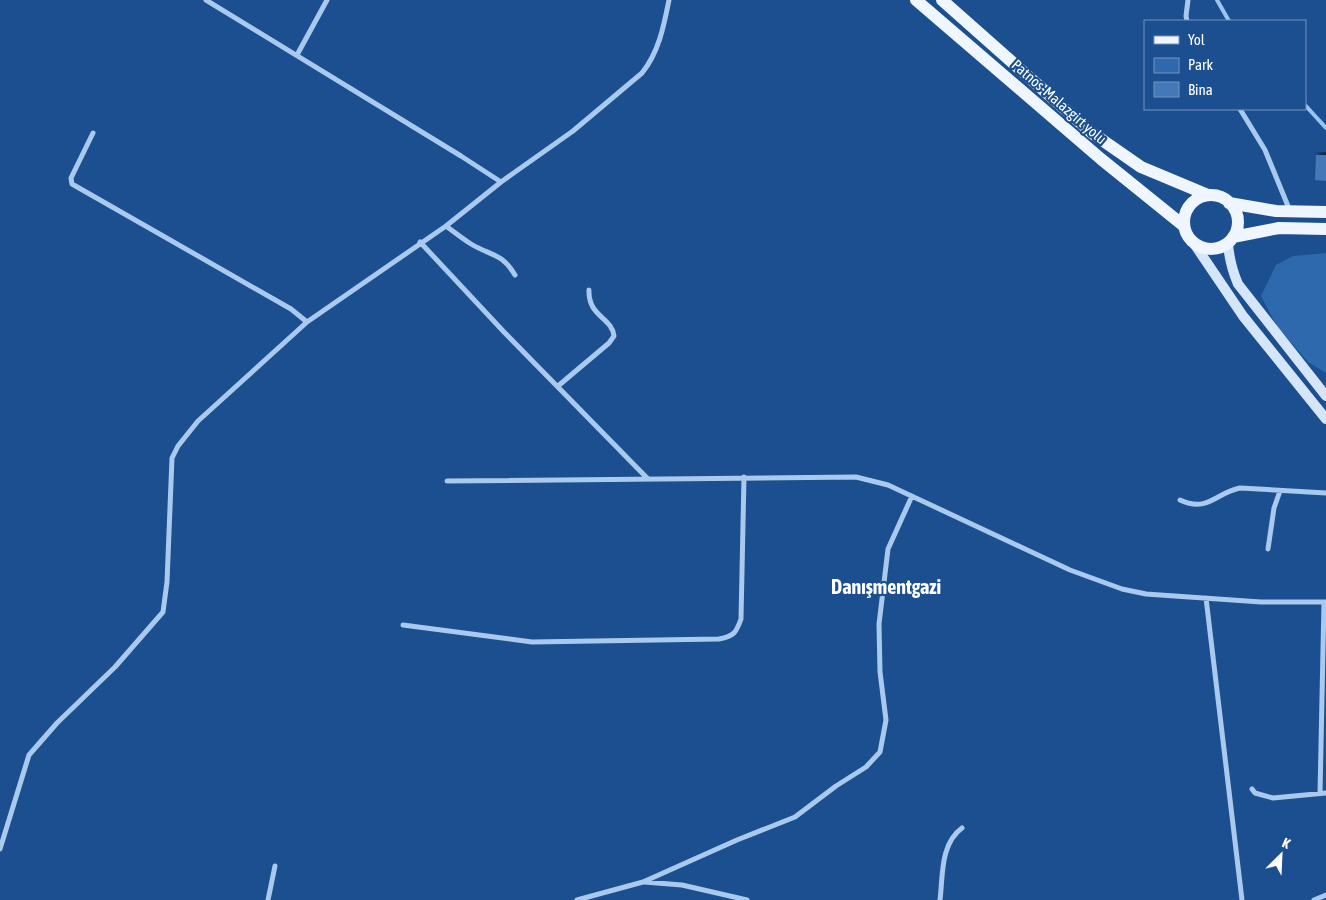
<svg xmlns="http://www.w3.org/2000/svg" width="1326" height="900" viewBox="0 0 1326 900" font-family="'Asap Condensed',sans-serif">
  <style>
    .green { fill: #2e69ad }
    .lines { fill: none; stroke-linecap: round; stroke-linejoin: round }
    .stream { stroke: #9cc4f0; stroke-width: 4 }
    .building { fill: #4478b7; filter: url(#shadow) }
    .street { stroke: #a9c9ee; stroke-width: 5 }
    .secondary { stroke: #d6e6fa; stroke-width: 10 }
    .primary { stroke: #f0f6ff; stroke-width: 12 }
    .labels { text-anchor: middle; stroke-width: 4.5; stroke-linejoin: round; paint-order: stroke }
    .street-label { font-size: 15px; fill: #fff; stroke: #1b4f8f }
    .district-label { font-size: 20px; font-weight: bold; fill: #fff; stroke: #1b4f8f }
  </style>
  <defs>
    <filter id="shadow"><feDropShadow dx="3.5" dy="-3.5" stdDeviation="2.5" flood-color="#0009"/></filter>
  </defs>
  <rect width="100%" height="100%" fill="#1b4f8f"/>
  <path class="green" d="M1326,253v120l-18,-11 -31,-36 -16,-30 15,-31 17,-9z"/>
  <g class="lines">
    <path class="stream" d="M1217,0l12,21
      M1305,105l21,23"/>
  </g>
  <path class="building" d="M1316,155h10v26l-11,-1z"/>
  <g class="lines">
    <path class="street" d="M206,0l255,156 40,26
      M1187,21l-1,-5 2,-16
      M297,55l30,-55
      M1240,109l25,41 25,61
      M93,133l-22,45 1,6 219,125 16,13
      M446,226c8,6 17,13 25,18 20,12 31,9 44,31
      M420,242l84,90 144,147
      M558,386l51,-43 5,-7c-2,-19 -26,-19 -25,-46
      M447,481l409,-4 32,8 182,85 52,19 24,5 115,8h65
      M1180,500c28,13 35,-7 60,-12l86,5
      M1268,549l6,-41 6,-17
      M1206,598l36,302
      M403,625l129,17 187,-3c15,-3 17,-6 22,-20l3,-142
      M1252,789l3,4 18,5 53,-5
      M1320,793l4,-191
      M0,849l29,-94 28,-32 58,-56 48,-55 4,-30 5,-124 6,-12 20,-25 109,-99 139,-96 55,-44 72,-51 69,-58c17,-21 22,-48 27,-73
      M644,882l38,3 65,15
      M268,900l7,-34
      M577,900l66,-18 94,-42 58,-23 41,-31 30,-19 14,-15 6,-32 -6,-48 -1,-48 9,-75 24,-53
      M940,900c3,-24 0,-56 22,-72
      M1314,900l12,-5"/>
    <path class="secondary" d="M1193,242l50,74 83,103
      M1228,243c1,15 4,27 10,41l88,112"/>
    <path class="primary" d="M916,0l185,159 83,67
      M942,0l150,133 49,34 67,28
      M1184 222a27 27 0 1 1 54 0a27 27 0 1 1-54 0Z
      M1229,203l47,8 50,1
      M1233,237l46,-9 47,1"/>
  </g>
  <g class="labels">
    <g class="street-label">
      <text transform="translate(1059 102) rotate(41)" y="5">Patnos-Malazgirt yolu</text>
    </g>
    <g class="district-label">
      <text x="886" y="594">Danışmentgazi</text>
    </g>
  </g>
  <rect x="1144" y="20" width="162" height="90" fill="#1b4f8f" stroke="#7695bc"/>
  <rect x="1154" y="36" width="25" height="8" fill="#f0f6ff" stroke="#7695bc"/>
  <text x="1188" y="45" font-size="15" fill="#ffffff">Yol</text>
  <rect x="1154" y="58" width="25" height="15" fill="#2e69ad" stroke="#7695bc"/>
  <text x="1188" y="70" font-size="15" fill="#ffffff">Park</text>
  <rect x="1154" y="82" width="25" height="15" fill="#4478b7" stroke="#7695bc"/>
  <text x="1188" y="95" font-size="15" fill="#ffffff">Bina</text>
  <g transform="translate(1281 855) rotate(24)" stroke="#1b4f8f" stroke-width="4" paint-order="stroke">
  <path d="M0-4L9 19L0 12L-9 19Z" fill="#ffffff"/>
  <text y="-8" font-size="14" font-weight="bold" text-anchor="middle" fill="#ffffff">K</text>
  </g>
</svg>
